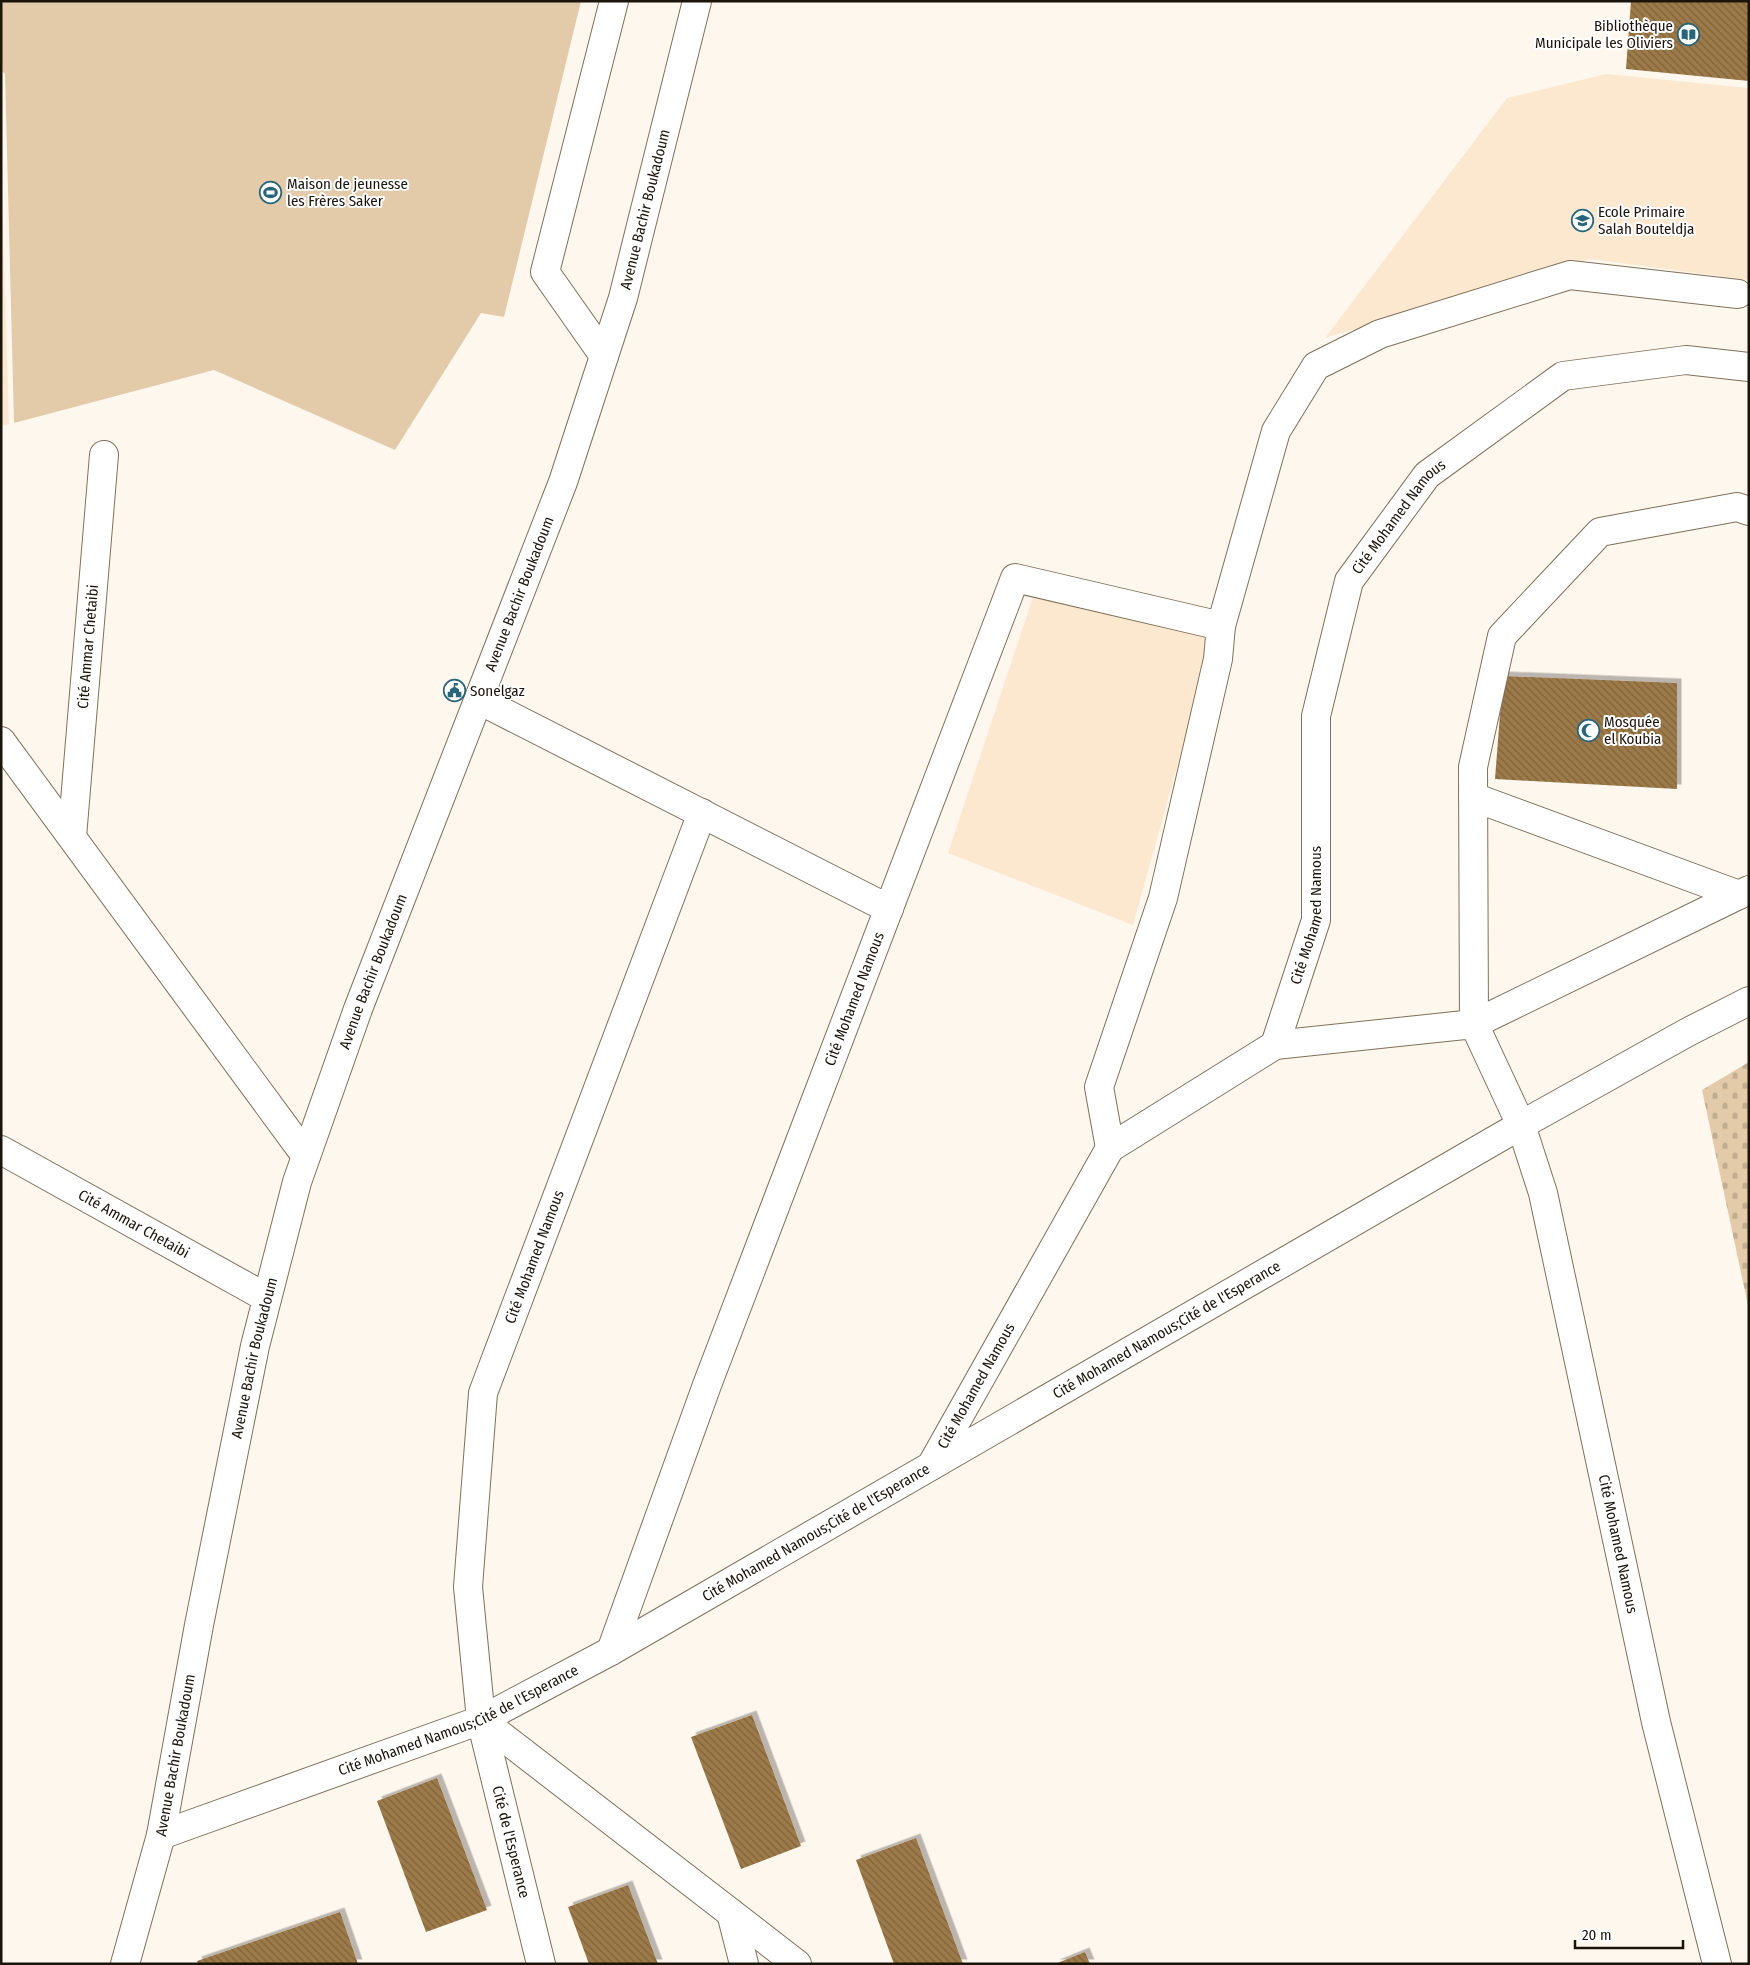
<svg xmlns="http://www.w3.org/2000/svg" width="1750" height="1965" viewBox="0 0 1750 1965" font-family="'Fira Sans Condensed',sans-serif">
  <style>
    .built { fill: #fce8cf }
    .green { fill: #e3caa9 }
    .cemetery { fill: url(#cemetery-stones) }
    .building { fill: url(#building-back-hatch); filter: url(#shadow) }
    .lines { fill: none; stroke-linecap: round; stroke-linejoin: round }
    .minor-casing { stroke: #81705a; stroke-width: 30 }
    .tertiary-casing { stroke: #81705a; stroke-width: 30 }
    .secondary-casing { stroke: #81705a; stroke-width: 30 }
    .primary-casing { stroke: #81705a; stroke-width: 30 }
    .minor { stroke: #fff; stroke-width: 28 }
    .tertiary { stroke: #fff; stroke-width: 28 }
    .secondary { stroke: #fff; stroke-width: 28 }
    .primary { stroke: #fff; stroke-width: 28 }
    .labels { text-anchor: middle; stroke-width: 4; stroke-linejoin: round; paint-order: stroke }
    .poi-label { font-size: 15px; fill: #1a140b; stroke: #fff; text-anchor: start }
    .street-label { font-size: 15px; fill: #1a140b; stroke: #fff }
  </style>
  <defs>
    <pattern id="cemetery-stones" width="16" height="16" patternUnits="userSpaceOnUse" patternTransform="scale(1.25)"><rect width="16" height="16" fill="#e3caa9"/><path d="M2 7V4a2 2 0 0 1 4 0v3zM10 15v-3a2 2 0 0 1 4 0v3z" fill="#c2ad90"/></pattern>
    <pattern id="building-back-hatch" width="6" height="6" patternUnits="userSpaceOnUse" patternTransform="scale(1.25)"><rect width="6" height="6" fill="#9d7a48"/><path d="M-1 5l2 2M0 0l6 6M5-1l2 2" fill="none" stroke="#7f633a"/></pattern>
    <filter id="shadow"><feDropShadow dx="4.5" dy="-4.5" stdDeviation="0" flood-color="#0004"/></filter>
  </defs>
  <rect width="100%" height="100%" fill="#fef7ed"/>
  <path class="built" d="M1606,74l143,14v192l-159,-21 -265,79 182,-240z
    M1,166l8,258 -8,2z
    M1036,588l178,46 -81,291 -185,-72z"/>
  <path class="green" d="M1,1h580l-77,316 -23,-4 -86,137 -181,-80 -200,53 -9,-349 -4,-4z"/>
  <path class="cemetery" d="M1749,1062v248l-47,-220z"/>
  <path class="building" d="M1631,1h118v80l-123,-12z
    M1503,676l174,7v106l-182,-10z
    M752,1715l49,131 -60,23 -50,-132z
    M437,1778l50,132 -61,22 -49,-131z
    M916,1838l47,126h-69l-38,-104z
    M628,1885l30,79h-69l-21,-57z
    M340,1912l18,52h-160l-1,-3z
    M1085,1952l5,12h-35z"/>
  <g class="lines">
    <defs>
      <g id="minor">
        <path d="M604,356l-59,-84 69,-271"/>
        <path d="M1749,511l-12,-4 -137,25 -98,104 -29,131 1,257 275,-134"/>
        <path d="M1221,626l55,-195 40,-65 64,-32 190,-59 168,19"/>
        <path d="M479,700l410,209"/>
        <path d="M1,741l305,415"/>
        <path d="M1473,797l266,98"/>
        <path id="s1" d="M72,837l32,-382"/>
        <path id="s2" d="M1275,1045l41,-125v-204l33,-135 78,-106 136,-99 123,-16 63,7"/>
        <path id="s3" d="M1,1150l266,148"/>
        <path id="s4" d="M931,1466l179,-318 165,-103 199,-21 47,101"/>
        <path id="s5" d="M611,1651l96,-266 308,-807 206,48 -3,33 -55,239 -64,189 11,61"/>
        <path d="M481,1720l316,244"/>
        <path d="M731,1913l13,51"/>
        <path id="s6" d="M541,1964l-60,-244 -13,-133 15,-194 219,-580"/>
      </g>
      <g id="tertiary">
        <path id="s7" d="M161,1835l320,-115 130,-69 910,-526"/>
      </g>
      <path id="secondary" d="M1717,1964l-61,-242 -113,-529 -22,-68 167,-93 61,-31"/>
      <g id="primary">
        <path id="s8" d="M125,1964l36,-129 38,-210 56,-279 42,-164 61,-173 205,-527 60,-184 74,-297"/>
      </g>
    </defs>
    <use href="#minor" class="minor-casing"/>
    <use href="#tertiary" class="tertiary-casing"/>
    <use href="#secondary" class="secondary-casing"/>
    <use href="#primary" class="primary-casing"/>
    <use href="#minor" class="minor"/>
    <use href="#tertiary" class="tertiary"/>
    <use href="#secondary" class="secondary"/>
    <use href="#primary" class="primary"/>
  </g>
  <defs>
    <symbol id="library-ring" viewBox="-11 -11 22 22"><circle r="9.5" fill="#fff" stroke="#27657b" stroke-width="1.5"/><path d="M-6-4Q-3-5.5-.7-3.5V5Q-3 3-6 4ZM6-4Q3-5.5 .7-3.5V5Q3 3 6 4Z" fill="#27657b"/></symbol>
    <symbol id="stadium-ring" viewBox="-11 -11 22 22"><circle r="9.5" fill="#fff" stroke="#27657b" stroke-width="1.5"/><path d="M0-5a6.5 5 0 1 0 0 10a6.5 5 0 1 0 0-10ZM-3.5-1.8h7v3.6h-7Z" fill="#27657b"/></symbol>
    <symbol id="school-ring" viewBox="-11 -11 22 22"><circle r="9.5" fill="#fff" stroke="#27657b" stroke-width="1.5"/><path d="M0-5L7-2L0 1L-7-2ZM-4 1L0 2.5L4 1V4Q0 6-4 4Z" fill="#27657b"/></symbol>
    <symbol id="civic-ring" viewBox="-11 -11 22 22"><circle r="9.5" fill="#fff" stroke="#27657b" stroke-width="1.5"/><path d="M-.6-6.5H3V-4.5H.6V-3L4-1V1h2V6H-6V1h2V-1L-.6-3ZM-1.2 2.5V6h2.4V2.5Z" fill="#27657b"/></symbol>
    <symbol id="mosque-ring" viewBox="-11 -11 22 22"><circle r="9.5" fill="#fff" stroke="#27657b" stroke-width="1.5"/><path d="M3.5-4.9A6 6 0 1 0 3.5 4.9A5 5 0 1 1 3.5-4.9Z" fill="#27657b"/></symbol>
  </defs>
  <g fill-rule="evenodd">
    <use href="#library-ring" x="1676" y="22" width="25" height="25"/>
    <use href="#stadium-ring" x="258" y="180" width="25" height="25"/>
    <use href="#school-ring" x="1570" y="208" width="25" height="25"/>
    <use href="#civic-ring" x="442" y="678" width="25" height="25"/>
    <use href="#mosque-ring" x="1576" y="718" width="25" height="25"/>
  </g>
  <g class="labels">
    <g class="poi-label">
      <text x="1673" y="31" text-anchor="end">Bibliothèque<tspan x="1673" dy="17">Municipale les Oliviers</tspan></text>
      <text x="287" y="189">Maison de jeunesse<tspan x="287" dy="17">les Frères Saker</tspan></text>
      <text x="1598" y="217">Ecole Primaire<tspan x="1598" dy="17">Salah Bouteldja</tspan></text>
      <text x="470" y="696">Sonelgaz</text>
      <text x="1604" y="727">Mosquée<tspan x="1604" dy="17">el Koubia</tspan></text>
    </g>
    <g class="street-label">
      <text dy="5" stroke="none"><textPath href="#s8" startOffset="1835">Avenue Bachir Boukadoum</textPath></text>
      <text dy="5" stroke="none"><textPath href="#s2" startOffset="556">Cité Mohamed Namous</textPath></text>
      <text dy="5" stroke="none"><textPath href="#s8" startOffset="1430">Avenue Bachir Boukadoum</textPath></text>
      <text dy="5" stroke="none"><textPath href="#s1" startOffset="191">Cité Ammar Chetaibi</textPath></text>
      <text dy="5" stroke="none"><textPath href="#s2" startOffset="135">Cité Mohamed Namous</textPath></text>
      <text dy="5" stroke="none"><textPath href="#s8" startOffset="1025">Avenue Bachir Boukadoum</textPath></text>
      <text dy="5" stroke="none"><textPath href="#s5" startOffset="696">Cité Mohamed Namous</textPath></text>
      <text dy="5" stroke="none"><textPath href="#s3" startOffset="152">Cité Ammar Chetaibi</textPath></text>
      <text dy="5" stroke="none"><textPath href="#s6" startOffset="725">Cité Mohamed Namous</textPath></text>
      <text dy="5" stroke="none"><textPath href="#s7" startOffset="1129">Cité Mohamed Namous;Cité de l'Esperance</textPath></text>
      <text dy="5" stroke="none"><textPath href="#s8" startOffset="620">Avenue Bachir Boukadoum</textPath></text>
      <text dy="5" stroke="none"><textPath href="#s4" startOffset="92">Cité Mohamed Namous</textPath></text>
      <text dy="5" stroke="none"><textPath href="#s7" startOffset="724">Cité Mohamed Namous;Cité de l'Esperance</textPath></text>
      <text transform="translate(1618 1544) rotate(78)" y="5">Cité Mohamed Namous</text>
      <text dy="5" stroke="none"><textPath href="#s7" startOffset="319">Cité Mohamed Namous;Cité de l'Esperance</textPath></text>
      <text dy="5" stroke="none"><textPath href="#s8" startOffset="215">Avenue Bachir Boukadoum</textPath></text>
      <text transform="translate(511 1842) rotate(76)" y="5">Cité de l'Esperance</text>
    </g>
  </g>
  <rect width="1750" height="1965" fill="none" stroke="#1a140b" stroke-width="5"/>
  <path d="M1575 1940v8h108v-8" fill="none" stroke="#1a140b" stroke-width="2.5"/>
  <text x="1582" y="1940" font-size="15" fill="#1a140b" stroke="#ffffff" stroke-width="4" paint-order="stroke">20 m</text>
</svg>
